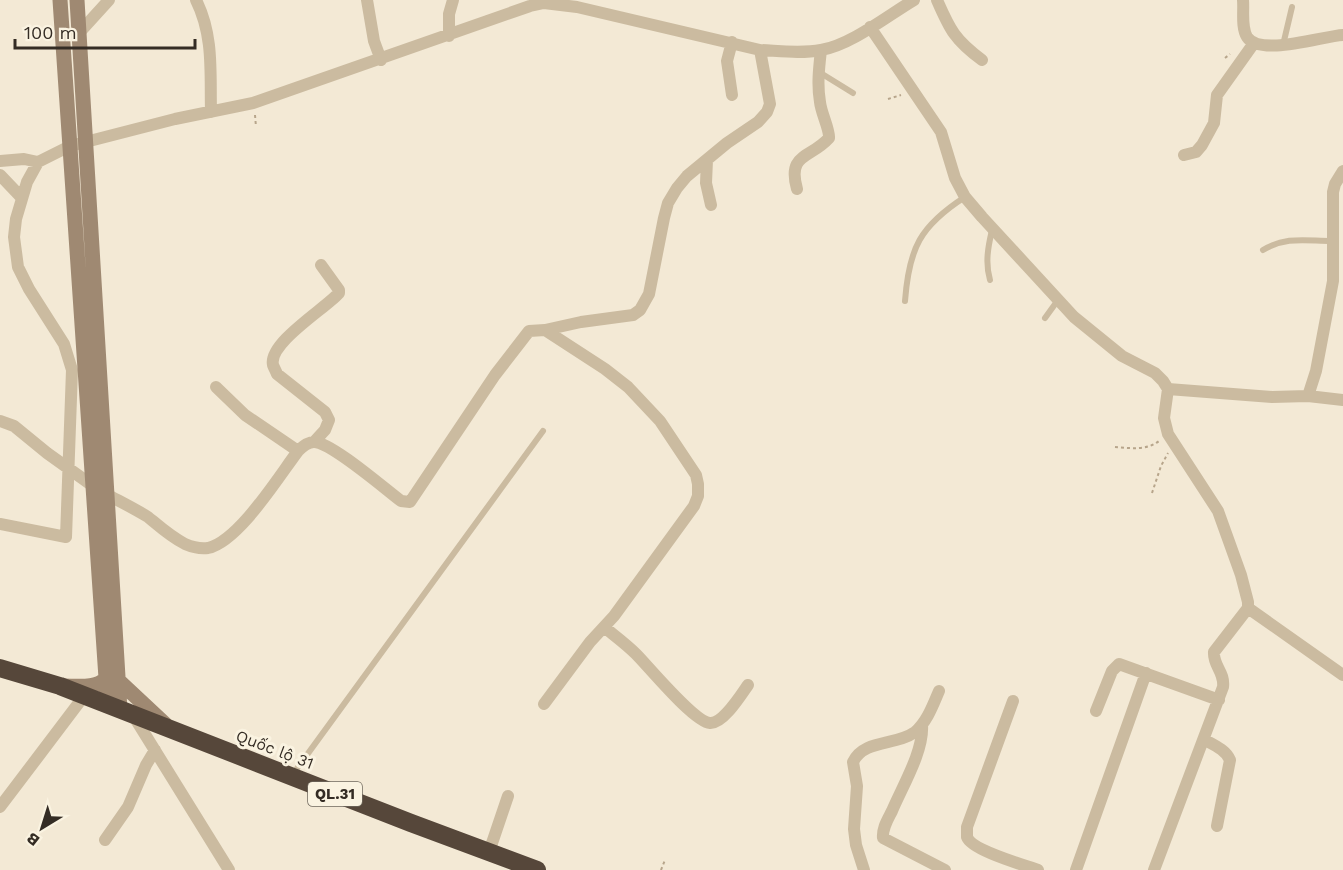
<svg xmlns="http://www.w3.org/2000/svg" width="1343" height="870" viewBox="0 0 1343 870" font-family="'Work Sans',sans-serif">
  <style>
    .lines { fill: none; stroke-linecap: round; stroke-linejoin: round }
    .path { stroke: #b7a58b; stroke-width: 2; stroke-dasharray: 3 3; stroke-linecap: butt }
    .lane { stroke: #cbbba0; stroke-width: 6 }
    .street { stroke: #cbbba0; stroke-width: 12 }
    .secondary { stroke: #9f8972; stroke-width: 15 }
    .highway { stroke: #56473a; stroke-width: 18 }
    .labels { text-anchor: middle; stroke-width: 6; stroke-linejoin: round; paint-order: stroke }
    .shield { fill: #faf3e1; stroke: #6f685d; stroke-width: 1.5 }
    .shield-label { font-size: 15px; font-weight: bold; fill: #342c24 }
    .street-label { font-size: 16px; fill: #342c24; stroke: #faf3e1 }
  </style>
  <rect width="100%" height="100%" fill="#f3e9d5"/>
  <g class="lines">
    <path class="path" d="M1225,58l5,-4
      M888,99l13,-4
      M255,115l1,12
      M1115,447c15,1 31,4 44,-6
      M1152,493l9,-27 7,-13
      M661,870l4,-10"/>
    <path class="lane" d="M1283,45l9,-38
      M819,72l34,21
      M1263,250c23,-14 43,-9 69,-9
      M990,280c-5,-17 -2,-33 2,-50
      M905,301c4,-53 15,-75 60,-104
      M1045,318l13,-18
      M293,774l250,-343"/>
    <path class="street" d="M196,0c18,36 14,73 15,112
      M367,0l7,41 7,19
      M937,0c13,30 18,40 45,60
      M1243,0c1,11 -2,27 4,37 13,20 76,-1 96,-2
      M870,27l71,105 14,46 10,19 17,20 92,100 48,39 33,17 8,8 5,8 -4,29 4,16 50,77 23,64 7,27v6l-34,44c-1,14 11,20 9,35l-69,183
      M79,33l30,-33
      M449,36v-22l4,-14
      M732,95l-5,-34 5,-19
      M1184,155l12,-3 6,-7 12,-22 3,-28 37,-52
      M707,160l-1,23 5,22
      M0,161l24,-2 14,3
      M0,175l21,22
      M797,189c-10,-36 13,-30 32,-51 1,-8 -8,-25 -9,-36 -3,-17 -1,-34 1,-52
      M545,330l36,-8 52,-7 7,-5 9,-16 15,-76 4,-15 9,-15 10,-12 40,-33 31,-21 9,-10 3,-8 -10,-54
      M216,387l29,28 53,36
      M1168,389l104,8 36,-1 35,4
      M1308,396l8,-25 17,-90v-89l2,-8 8,-13
      M0,421l14,5 33,27 46,33
      M314,442l11,-12 4,-10 -4,-8 -48,-38c-1,-3 -3,-6 -4,-9 -5,-22 53,-57 66,-72v-3l-18,-25
      M108,495c13,7 27,14 40,22 12,10 23,20 37,27 7,3 16,5 23,4 31,-7 71,-72 90,-97 4,-4 10,-9 16,-9 17,0 71,47 87,59l9,1 85,-127 34,-44 16,-1 60,39 23,18 32,34 36,54 2,9v12l-4,10 -80,110 -24,26 -46,62
      M0,524l66,13 6,-167 -8,-26 -35,-55 -11,-22 -4,-30 2,-18 11,-37 11,-20 32,-16 105,-27 78,-16 277,-97 14,-3 33,4 183,43c20,1 41,4 61,0 30,-5 66,-34 93,-50
      M1248,608l95,67
      M604,627c11,9 22,17 32,27 13,13 58,68 74,69 13,1 31,-28 38,-38
      M1013,701l-46,126c0,1 0,9 0,10 4,13 57,28 71,33
      M1096,711l16,-40 7,-7 100,36
      M133,715l96,155
      M922,725c2,26 -20,62 -30,86 -4,8 -10,17 -9,27l62,32
      M1205,740c9,5 21,10 25,20l-13,66
      M0,807l84,-111
      M105,840l23,-33 18,-42 9,-15
      M489,852l19,-56
      M864,870l-8,-25 -2,-16 3,-43 -4,-24c11,-23 43,-16 62,-30 12,-10 18,-27 24,-41
      M1076,870l70,-197"/>
    <path class="secondary" d="M60,0l46,678v27
      M77,0l43,710
      M119,681l46,43
      M64,686c13,0 33,3 42,-8"/>
    <path class="highway" d="M0,668l60,18 351,137 126,47"/>
  </g>
  <g class="labels">
    <rect class="shield" x="308" y="782" width="54" height="24" rx="4.5"/>
    <g class="shield-label">
      <text x="335" y="799">QL.31</text>
    </g>
    <g class="street-label">
      <text transform="translate(275 749) rotate(21)" y="6">Quốc lộ 31</text>
    </g>
  </g>
  <g transform="translate(42 828) rotate(218)" stroke="#faf3e1" stroke-width="4.5" paint-order="stroke">
  <path d="M0-4.5L10 22L0 15L-10 22Z" fill="#342c24"/>
  <text y="-9" font-size="16" font-weight="bold" text-anchor="middle" fill="#342c24">B</text>
  </g>
  <path d="M15 39v9h180v-9" fill="none" stroke="#342c24" stroke-width="3"/>
  <text x="24" y="39" font-size="18" fill="#342c24" stroke="#faf3e1" stroke-width="4.5" paint-order="stroke">100 m</text>
</svg>
